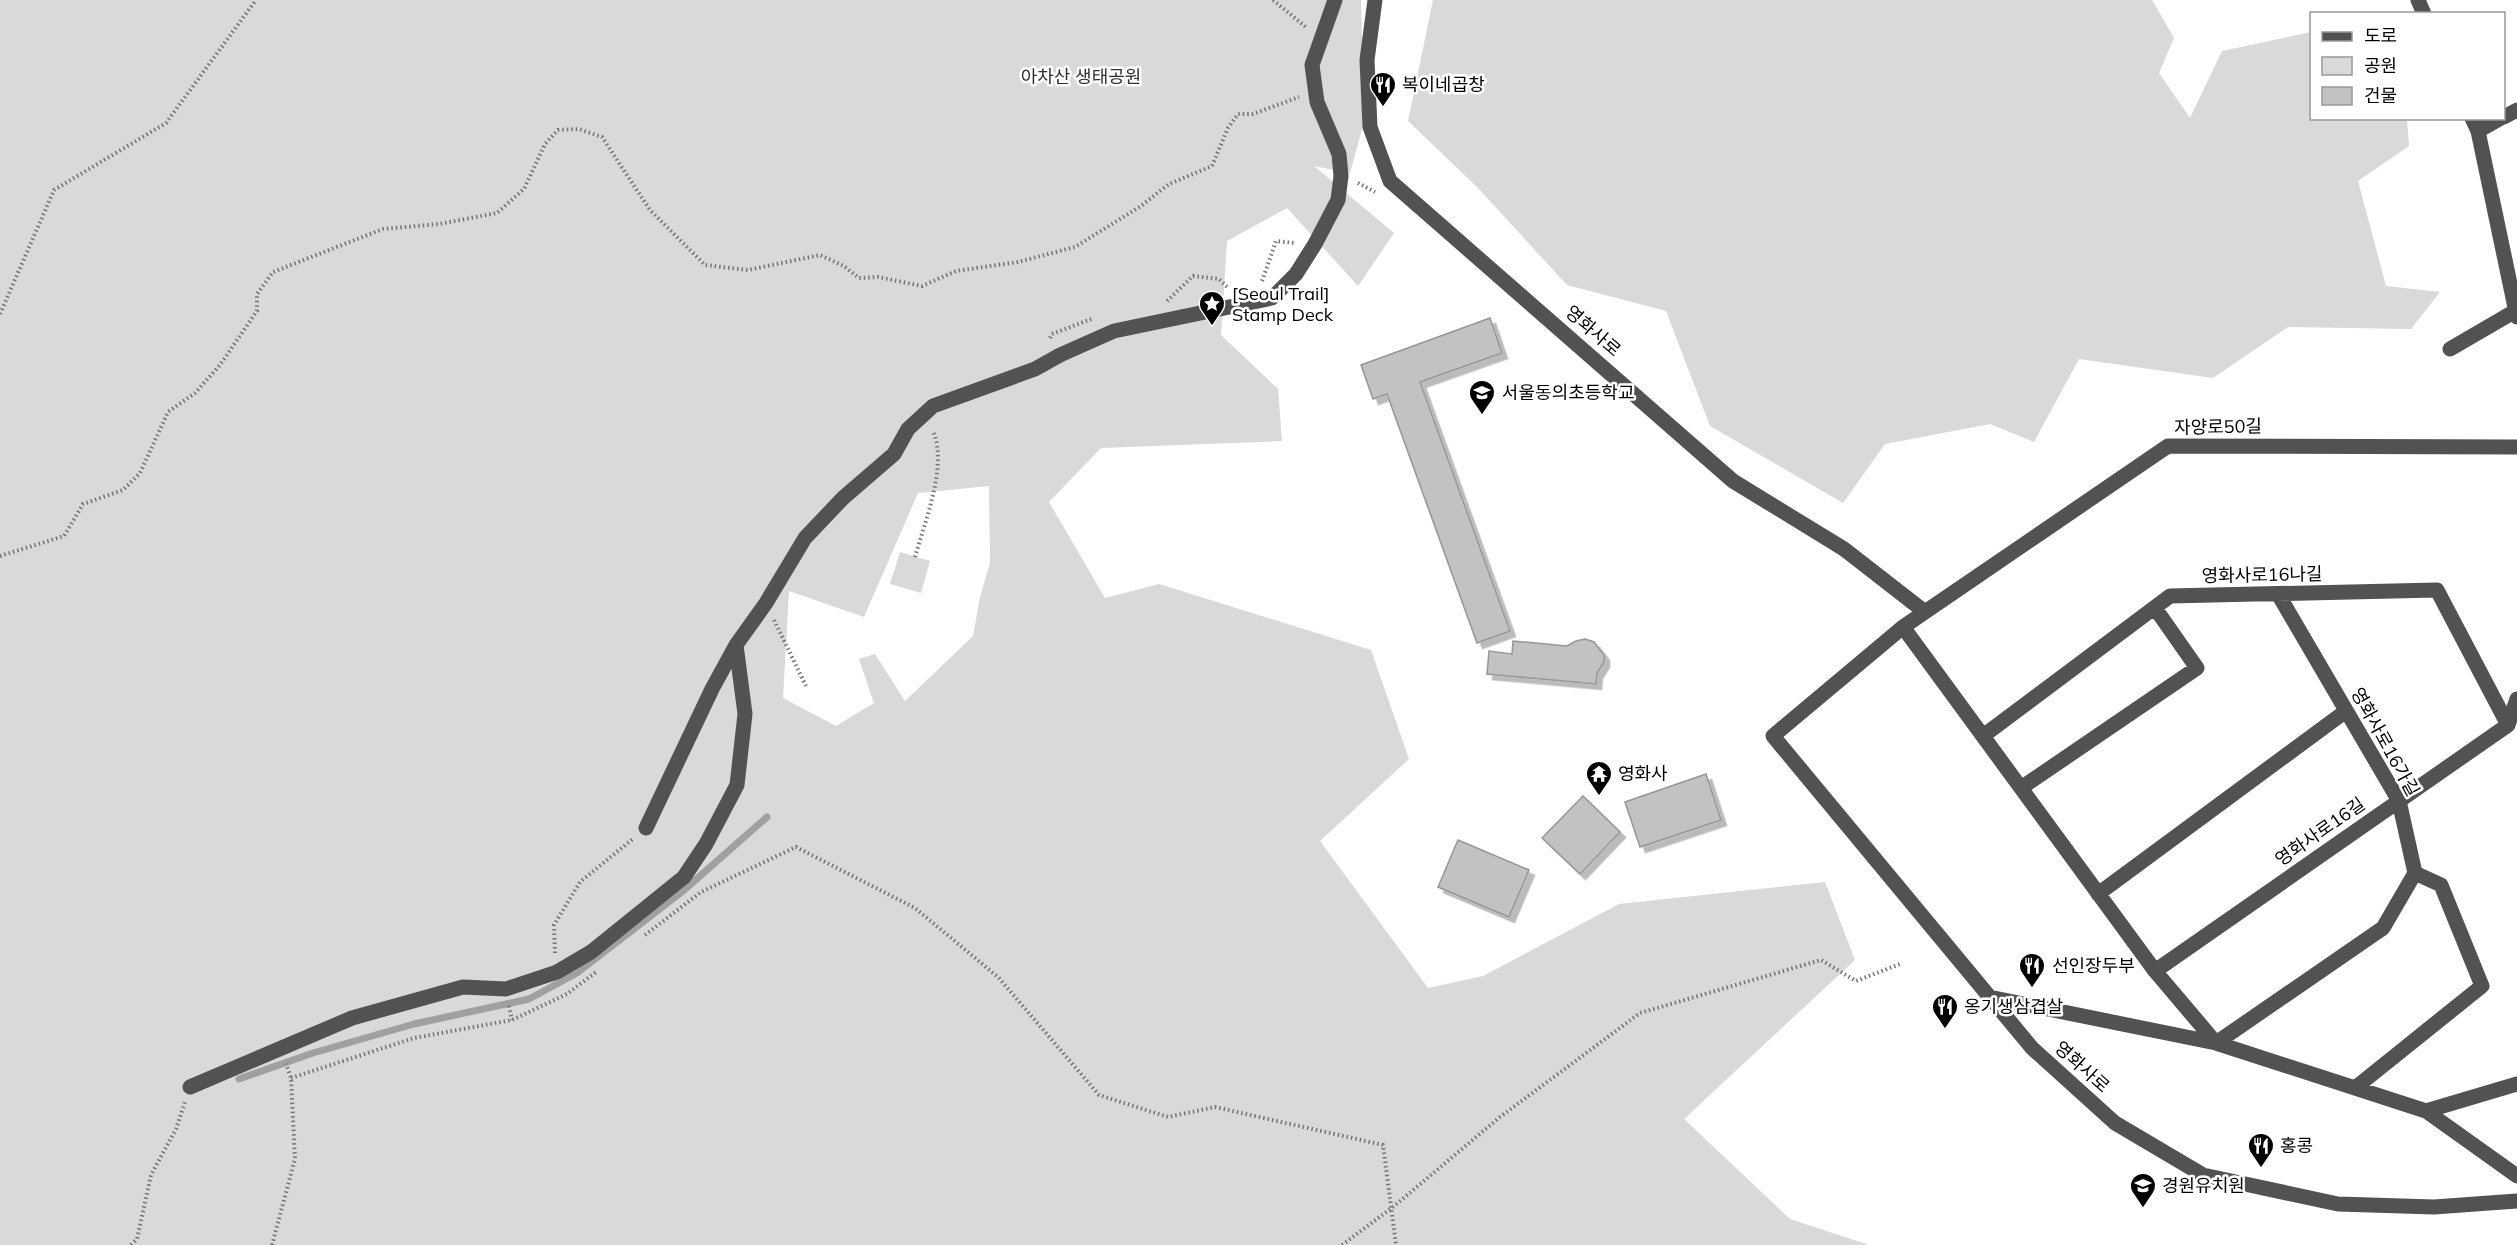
<svg xmlns="http://www.w3.org/2000/svg" width="2517" height="1245" viewBox="0 0 2517 1245" font-family="Mulish,'Noto Sans KR',sans-serif">
  <style>
    .green { fill: #d9d9d9; fill-rule: evenodd }
    .lines { fill: none; stroke-linecap: round; stroke-linejoin: round }
    .stream { stroke: #a0a0a0; stroke-width: 7 }
    .building { fill: #c2c2c2; stroke: #969696; stroke-width: 1.5; filter: url(#shadow) }
    .path { stroke: #747474; stroke-width: 4; stroke-dasharray: 1.5 3; stroke-linecap: butt }
    .minor { stroke: #525252; stroke-width: 15 }
    .labels { text-anchor: middle; stroke-width: 5; stroke-linejoin: round; paint-order: stroke }
    .park-label { font-size: 18px; fill: #303030; stroke: #fff }
    .poi-label { font-size: 18px; fill: #000; stroke: #fff; text-anchor: start }
    .street-label { font-size: 18px; fill: #000; stroke: #fff }
  </style>
  <defs>
    <filter id="shadow"><feDropShadow dx="5.5" dy="5.5" stdDeviation="0" flood-color="#0004"/></filter>
  </defs>
  <rect width="100%" height="100%" fill="#fff"/>
  <path class="green" d="M0,0h1361l3,122 -14,51 -36,-7 80,67 -36,53 -71,-78 -60,33 -6,94 57,54 4,52 -181,7 -52,54 56,96 54,-14 212,66 38,109 -89,82 108,147 55,-12 136,-72 206,-22 30,78 -171,159 106,100 79,26h-1869zM989,486l1,77 -10,34 -7,39 -68,65 -30,-47 -16,5 15,44 -38,23 -53,-28 6,-107 75,26 54,-124z
    M1433,0h719l22,38 -15,35 31,45 32,-67 89,-19 1,86 95,1 2,27 -51,35 28,105 54,6 -29,37 -123,-2 -75,51 -134,-19 -45,83 -44,-18 -105,20 -42,59 -133,-77 -44,-115 -99,-26 -89,-97 -70,-67z
    M900,552l30,9 -9,32 -31,-9z"/>
  <g class="lines">
    <path class="stream" d="M239,1079l74,-26 101,-29 115,-25 48,-26 106,-82 84,-74"/>
  </g>
  <path class="building" d="M1490,318l12,35 -82,29 90,249 -33,12 -90,-249 -14,5 -12,-34z
    M1585,639l9,3 10,13v7l-7,11 -1,11 -109,-10 2,-23 23,3 1,-13 54,5 9,-5z
    M1706,774l15,46 -81,27 -15,-45z
    M1583,796l37,36 -40,42 -38,-36z
    M1458,840l71,30 -20,47 -71,-30z"/>
  <g class="lines">
    <path class="path" d="M1273,0l34,28
      M1358,183l17,9
      M1262,281l14,-40 19,2
      M1167,301l26,-25 26,3 10,10
      M0,314l54,-124 112,-67 90,-123
      M1050,338l2,-4 42,-16
      M0,556l64,-20 19,-32 40,-14 17,-17 28,-61 27,-19 25,-28 37,-54v-17l16,-22 110,-43 56,-5 58,-11 27,-24 21,-45 13,-14 21,-1 23,8 48,73 55,55 43,5 72,-15 24,11 15,12 19,-1 44,9 34,-15 62,-9 57,-15 66,-41 28,-22 43,-18 16,-38 10,-14h15l46,-17
      M915,557c10,-36 33,-92 18,-126
      M774,620l32,66
      M645,935l56,-43 95,-45 119,61 83,69 101,118 69,22 47,-10 168,38 13,100
      M555,953l-1,-28 26,-43 54,-44
      M509,1006l3,14
      M291,1078l123,-40 98,-18 55,-26 29,-22
      M131,1245l6,-6 14,-64 25,-46 9,-27
      M272,1245l23,-86 -4,-81 -5,-14
      M1342,1245l51,-38 107,-90 140,-104 181,-53 35,21 44,-17"/>
    <path class="minor" d="M1375,0l-8,60 3,67 20,54 343,300 111,68 81,63
      M2418,0l6,14
      M2504,117l13,-7
      M2472,118l6,13 39,186
      M2478,131l23,-13
      M2450,349l67,-39
      M2517,447l-349,-1 -265,181 -130,109 259,312 83,75 88,52 135,29 96,3 83,-6
      M1903,627l252,344 61,72 167,-115 32,-55 -16,-72 -121,-207
      M2508,725l9,-26
      M1983,736l187,-140 267,-6 71,135
      M2021,788l176,-120 -42,-60
      M646,828l66,-139 24,-44 30,-42 39,-65 38,-40 51,-44 14,-25 25,-23 102,-37 25,-14 54,-24 158,-33 24,-24 19,-30 23,-44 3,-24 -2,-22 -22,-52 -5,-37 23,-65
      M2098,894l248,-183
      M2155,971l353,-246
      M1989,997l227,46 210,68 91,65
      M190,1087l162,-69 111,-31 43,2 51,-17 34,-20 93,-75 22,-33 31,-59 8,-71 -9,-69
      M2355,1088l127,-102 -41,-101 -26,-12
      M2426,1111l91,-27"/>
  </g>
  <defs>
    <symbol id="restaurant-pin" viewBox="-11 -11 22 30"><path d="M0 17L-7.5 6A9.5 9.5 0 1 1 7.5 6Z" fill="#000" stroke="#fff"/><path d="M-5-6h1v4h1v-4h1v4h1v-4h1v5L-1.5 .5V6h-2V.5L-5-1ZM5-6V6H3V1.5H1.5Q1.5-4 5-6Z" fill="#fff"/></symbol>
    <symbol id="sight-pin" viewBox="-11 -11 22 30"><path d="M0 17L-7.5 6A9.5 9.5 0 1 1 7.5 6Z" fill="#000" stroke="#fff"/><path d="M0-6L1.8-2.2L6-1.7L2.9 1.2L3.7 5.4L0 3.3L-3.7 5.4L-2.9 1.2L-6-1.7L-1.8-2.2Z" fill="#fff"/></symbol>
    <symbol id="school-pin" viewBox="-11 -11 22 30"><path d="M0 17L-7.5 6A9.5 9.5 0 1 1 7.5 6Z" fill="#000" stroke="#fff"/><path d="M0-5L7-2L0 1L-7-2ZM-4 1L0 2.5L4 1V4Q0 6-4 4Z" fill="#fff"/></symbol>
    <symbol id="temple-pin" viewBox="-11 -11 22 30"><path d="M0 17L-7.5 6A9.5 9.5 0 1 1 7.5 6Z" fill="#000" stroke="#fff"/><path d="M0-6L5-2H3V0L6.5 2.5H4V6H1.5V3h-3V6H-4V2.5H-6.5L-3 0V-2H-5Z" fill="#fff"/></symbol>
  </defs>
  <g fill-rule="evenodd">
    <use href="#restaurant-pin" x="1368" y="70" width="30" height="40"/>
    <use href="#sight-pin" x="1197" y="289" width="30" height="40"/>
    <use href="#school-pin" x="1467" y="378" width="30" height="40"/>
    <use href="#temple-pin" x="1584" y="759" width="30" height="40"/>
    <use href="#restaurant-pin" x="2017" y="951" width="30" height="40"/>
    <use href="#restaurant-pin" x="1930" y="992" width="30" height="40"/>
    <use href="#restaurant-pin" x="2246" y="1131" width="30" height="40"/>
    <use href="#school-pin" x="2128" y="1171" width="30" height="40"/>
  </g>
  <g class="labels">
    <g class="park-label">
      <text x="1081" y="83">아차산 생태공원</text>
    </g>
    <g class="poi-label">
      <text x="1402" y="91">복이네곱창</text>
      <text x="1232" y="300">[Seoul Trail]<tspan x="1232" dy="21">Stamp Deck</tspan></text>
      <text x="1502" y="399">서울동의초등학교</text>
      <text x="1618" y="780">영화사</text>
      <text x="2052" y="972">선인장두부</text>
      <text x="1964" y="1013">옹기생삼겹살</text>
      <text x="2280" y="1152">홍콩</text>
      <text x="2162" y="1192">경원유치원</text>
    </g>
    <g class="street-label">
      <text transform="translate(1593 331) rotate(41)" y="6">영화사로</text>
      <text transform="translate(2218 427) rotate(-1)" y="6">자양로50길</text>
      <text transform="translate(2262 575) rotate(-1)" y="6">영화사로16나길</text>
      <text transform="translate(2385 742) rotate(61)" y="6">영화사로16가길</text>
      <text transform="translate(2320 832) rotate(-35)" y="6">영화사로16길</text>
      <text transform="translate(2082 1067) rotate(42)" y="6">영화사로</text>
    </g>
  </g>
  <rect x="2310" y="12" width="195" height="108" fill="#ffffff" stroke="#999999" stroke-width="1.5"/>
  <rect x="2322" y="32" width="30" height="9" fill="#525252" stroke="#999999" stroke-width="1.5"/>
  <text x="2364" y="42" font-size="18" fill="#000000">도로</text>
  <rect x="2322" y="57" width="30" height="18" fill="#d9d9d9" stroke="#999999" stroke-width="1.5"/>
  <text x="2364" y="72" font-size="18" fill="#000000">공원</text>
  <rect x="2322" y="87" width="30" height="18" fill="#c2c2c2" stroke="#999999" stroke-width="1.5"/>
  <text x="2364" y="102" font-size="18" fill="#000000">건물</text>
</svg>
